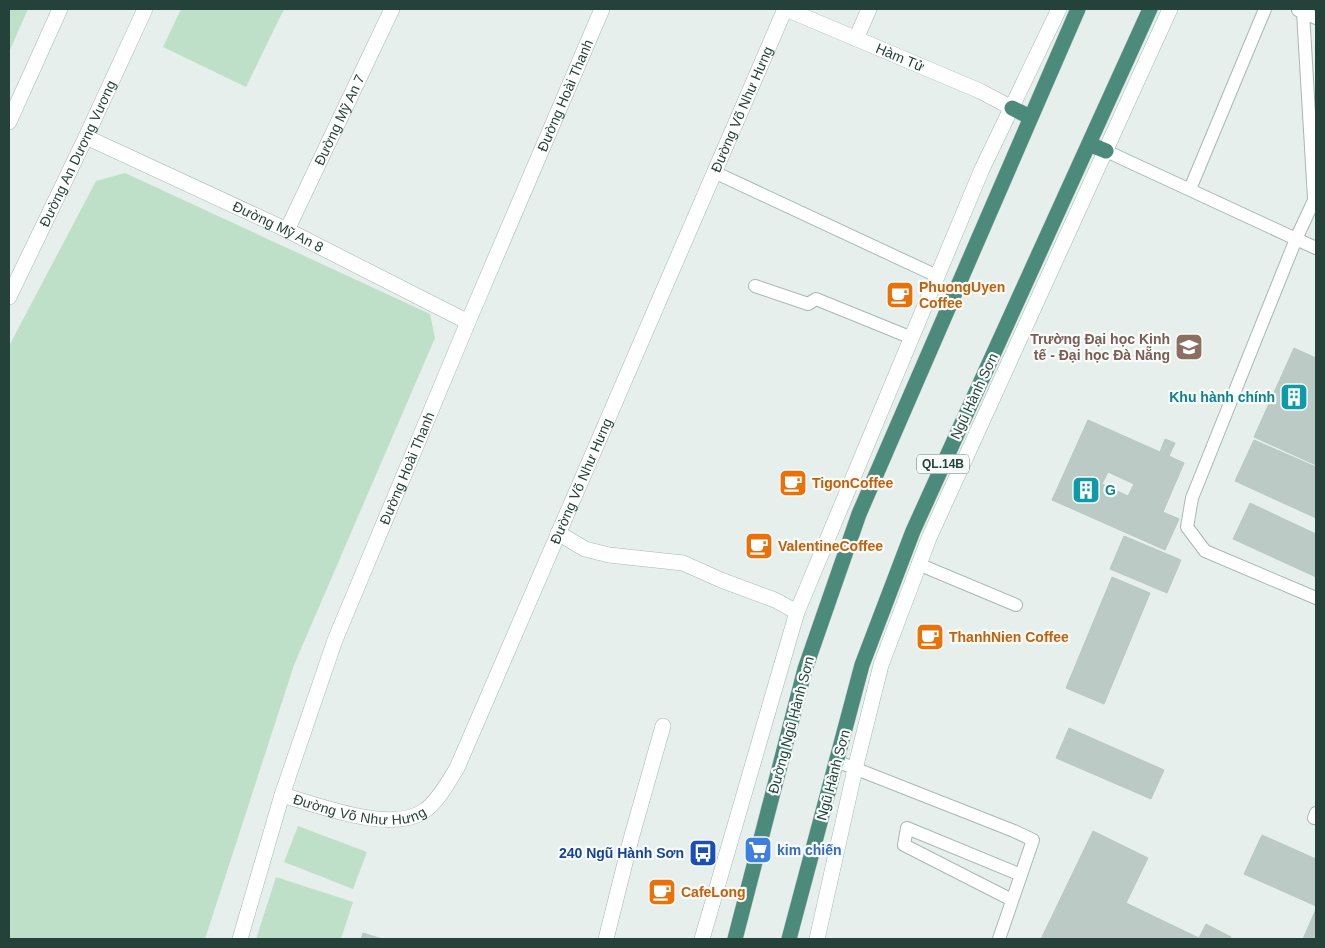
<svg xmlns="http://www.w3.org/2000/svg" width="1325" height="948" viewBox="0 0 1325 948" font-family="Helvetica,sans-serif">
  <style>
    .green { fill: #bfe0c8 }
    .building { fill: #bbcac4; stroke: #b8c9c2; fill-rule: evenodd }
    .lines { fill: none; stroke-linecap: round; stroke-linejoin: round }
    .service-casing { stroke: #a8b8b2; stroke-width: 14 }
    .minor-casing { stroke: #a8b8b2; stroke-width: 16 }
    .secondary-casing { stroke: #a4bbb3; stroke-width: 16 }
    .trunk-casing { stroke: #c2cac8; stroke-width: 16 }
    .service { stroke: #fff; stroke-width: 12 }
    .minor { stroke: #fff; stroke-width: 15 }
    .secondary { stroke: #fff; stroke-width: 15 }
    .trunk { stroke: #4c8a7c; stroke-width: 15 }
    .labels { text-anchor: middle; stroke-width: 4.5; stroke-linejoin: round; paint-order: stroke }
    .shield { fill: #f7fbf9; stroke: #637a73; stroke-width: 1 }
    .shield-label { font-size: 12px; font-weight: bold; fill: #24423a }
    .street-label { font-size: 14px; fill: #24423a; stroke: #f7fbf9 }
    .food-label { font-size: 14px; font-weight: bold; fill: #c56008; stroke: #f7fbf9; text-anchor: start }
    .education-label { font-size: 14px; font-weight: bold; fill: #785e54; stroke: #f7fbf9; text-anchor: end }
    .culture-label { font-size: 14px; font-weight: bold; fill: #0d838f; stroke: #f7fbf9; text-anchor: end }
    .shop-label { font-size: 14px; font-weight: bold; fill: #366cbe; stroke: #f7fbf9; text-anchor: start }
    .transit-label { font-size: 14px; font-weight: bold; fill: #164399; stroke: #f7fbf9; text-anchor: end }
  </style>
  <rect width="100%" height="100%" fill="#e6efeb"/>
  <path class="green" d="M9,9h19l-19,43z
    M181,9h103l-38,78 -83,-40z
    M125,173l305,141 5,24 -141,327 -89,274h-196v-593l87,-165z
    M298,826l69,26 -14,37 -69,-27z
    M276,877l77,25 -12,37h-85z"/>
  <path class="building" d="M1294,348l22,10v107l-62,-28z
    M1088,420l72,32 5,-13 10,4 -6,13 15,7 -21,49 16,7 -14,31 -113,-50zM1108,472l26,12 -6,12 -26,-12z
    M1254,440l62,27v51l-81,-37z
    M1250,503l66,31v43l-83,-38z
    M1124,536l57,24 -14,33 -57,-24z
    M1112,577l38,16 -46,111 -38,-16z
    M1069,728l95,42 -13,29 -95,-41z
    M1093,831l55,27 -22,45 73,35 7,-14 25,13 -1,2h-189z
    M1262,835l54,24v47l-72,-32z
    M1316,909v30h-13z
    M363,933l19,6h-21z"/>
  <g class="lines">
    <defs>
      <path id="service" d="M1298,10l18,8
        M1303,12l11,186
        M1106,151l190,88 -104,259 -5,29 18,24 111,47
        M714,172l223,104
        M1190,189l75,-180
        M1316,196l-20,43 20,9
        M755,286l53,18 8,-5 96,39
        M918,564l98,41
        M836,761l178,70 19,9 -34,99
        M1314,818l2,-5
        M1012,900l-108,-55 3,-17 114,47"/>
      <g id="minor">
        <path id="s1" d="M786,9l194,82 32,17"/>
        <path d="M856,39l13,-30"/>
        <path d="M9,122l51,-113"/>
        <path id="s2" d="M86,137l201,93 181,92"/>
        <path id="s3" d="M287,230l105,-221"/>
        <path id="s4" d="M9,297l77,-160 59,-128"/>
        <path d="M558,533l27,16 24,6 74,8 38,17 54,20 22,12"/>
        <path id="s5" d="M282,795c36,10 109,39 142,16 13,-8 25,-30 33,-43l328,-759"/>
        <path id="s6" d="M240,939l42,-144 53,-155 133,-318 134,-313"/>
        <path d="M606,939l25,-100 32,-113"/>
      </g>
      <path id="secondary" d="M702,939l95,-327 185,-443 77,-160
        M817,939l38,-170 26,-104 48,-127 241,-529"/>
      <path id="trunk" d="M1012,108l18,9
        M1089,144l17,7
        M735,939l70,-270 54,-155 219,-505
        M789,939l73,-274 51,-134 237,-522"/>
    </defs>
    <use href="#service" class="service-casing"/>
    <use href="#minor" class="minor-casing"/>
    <use href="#secondary" class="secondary-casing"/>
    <use href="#trunk" class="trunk-casing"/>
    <use href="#service" class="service"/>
    <use href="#minor" class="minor"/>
    <use href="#secondary" class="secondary"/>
    <use href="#trunk" class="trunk"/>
  </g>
  <defs>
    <symbol id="cafe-square" viewBox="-11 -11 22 22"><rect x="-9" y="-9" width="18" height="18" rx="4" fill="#e8710a" stroke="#f7fbf9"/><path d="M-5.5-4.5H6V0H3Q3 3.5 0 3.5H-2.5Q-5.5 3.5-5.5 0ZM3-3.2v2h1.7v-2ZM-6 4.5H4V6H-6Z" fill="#fff"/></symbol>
    <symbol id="university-square" viewBox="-11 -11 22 22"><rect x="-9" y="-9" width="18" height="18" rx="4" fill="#8d6e63" stroke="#f7fbf9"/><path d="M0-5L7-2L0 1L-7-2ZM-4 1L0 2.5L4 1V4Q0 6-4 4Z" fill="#fff"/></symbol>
    <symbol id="building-square" viewBox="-11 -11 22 22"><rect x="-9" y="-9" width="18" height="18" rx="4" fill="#0f9aa8" stroke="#f7fbf9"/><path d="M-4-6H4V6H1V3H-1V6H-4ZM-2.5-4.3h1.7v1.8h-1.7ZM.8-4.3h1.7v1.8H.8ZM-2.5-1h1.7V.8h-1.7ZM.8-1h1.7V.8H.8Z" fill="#fff"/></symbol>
    <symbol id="supermarket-square" viewBox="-11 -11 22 22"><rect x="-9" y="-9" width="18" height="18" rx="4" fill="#3f7fe0" stroke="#f7fbf9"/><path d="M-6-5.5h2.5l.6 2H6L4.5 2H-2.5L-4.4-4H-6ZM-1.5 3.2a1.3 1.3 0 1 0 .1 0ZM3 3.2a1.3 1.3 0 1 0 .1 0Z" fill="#fff"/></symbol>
    <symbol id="bus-square" viewBox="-11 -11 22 22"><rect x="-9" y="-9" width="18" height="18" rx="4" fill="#1a4fb4" stroke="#f7fbf9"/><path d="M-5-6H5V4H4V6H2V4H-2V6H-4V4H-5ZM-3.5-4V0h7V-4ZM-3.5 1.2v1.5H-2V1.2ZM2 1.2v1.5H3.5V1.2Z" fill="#fff"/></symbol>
  </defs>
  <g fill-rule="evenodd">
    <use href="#cafe-square" x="884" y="279" width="32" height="32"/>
    <use href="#university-square" x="1173" y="331" width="32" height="32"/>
    <use href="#building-square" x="1278" y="381" width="32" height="32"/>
    <use href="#cafe-square" x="777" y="467" width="32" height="32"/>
    <use href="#building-square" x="1070" y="474" width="32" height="32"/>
    <use href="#cafe-square" x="743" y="530" width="32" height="32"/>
    <use href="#cafe-square" x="914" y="621" width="32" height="32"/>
    <use href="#supermarket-square" x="742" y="834" width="32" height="32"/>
    <use href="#bus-square" x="687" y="837" width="32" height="32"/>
    <use href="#cafe-square" x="646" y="876" width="32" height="32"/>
  </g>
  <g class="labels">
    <rect class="shield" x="917" y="454.5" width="52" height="19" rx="4"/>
    <g class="shield-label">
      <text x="943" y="468">QL.14B</text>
    </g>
    <g class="street-label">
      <text dy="5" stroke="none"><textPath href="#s1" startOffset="124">Hàm Tử</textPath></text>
      <text dy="5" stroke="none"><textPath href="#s6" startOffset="905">Đường Hoài Thanh</textPath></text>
      <text dy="5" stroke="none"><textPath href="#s5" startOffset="919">Đường Võ Như Hưng</textPath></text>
      <text dy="5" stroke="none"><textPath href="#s3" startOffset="122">Đường Mỹ An 7</textPath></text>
      <text dy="5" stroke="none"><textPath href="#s4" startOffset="159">Đường An Dương Vương</textPath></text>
      <text dy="5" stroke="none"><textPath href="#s2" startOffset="212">Đường Mỹ An 8</textPath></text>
      <text transform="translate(974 396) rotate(-65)" y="5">Ngũ Hành Sơn</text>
      <text dy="5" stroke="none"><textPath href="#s6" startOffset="500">Đường Hoài Thanh</textPath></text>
      <text dy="5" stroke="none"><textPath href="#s5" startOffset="514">Đường Võ Như Hưng</textPath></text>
      <text transform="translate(791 725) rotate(-75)" y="5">Đường Ngũ Hành Sơn</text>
      <text transform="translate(833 775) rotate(-75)" y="5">Ngũ Hành Sơn</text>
      <text dy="5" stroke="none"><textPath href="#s5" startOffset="80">Đường Võ Như Hưng</textPath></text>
    </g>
    <g class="food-label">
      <text x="919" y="292">PhuongUyen<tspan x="919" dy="16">Coffee</tspan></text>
      <text x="812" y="488">TigonCoffee</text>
      <text x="778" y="551">ValentineCoffee</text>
      <text x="949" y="642">ThanhNien Coffee</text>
      <text x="681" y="897">CafeLong</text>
    </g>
    <g class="education-label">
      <text x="1170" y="344">Trường Đại học Kinh<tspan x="1170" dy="16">tế - Đại học Đà Nẵng</tspan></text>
    </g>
    <g class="culture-label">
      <text x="1275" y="402">Khu hành chính</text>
      <text x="1105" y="495" text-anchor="start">G</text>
    </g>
    <g class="shop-label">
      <text x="777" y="855">kim chiến</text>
    </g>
    <g class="transit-label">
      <text x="684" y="858">240 Ngũ Hành Sơn</text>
    </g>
  </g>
  <rect width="1325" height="948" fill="none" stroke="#24423a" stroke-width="20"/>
</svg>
